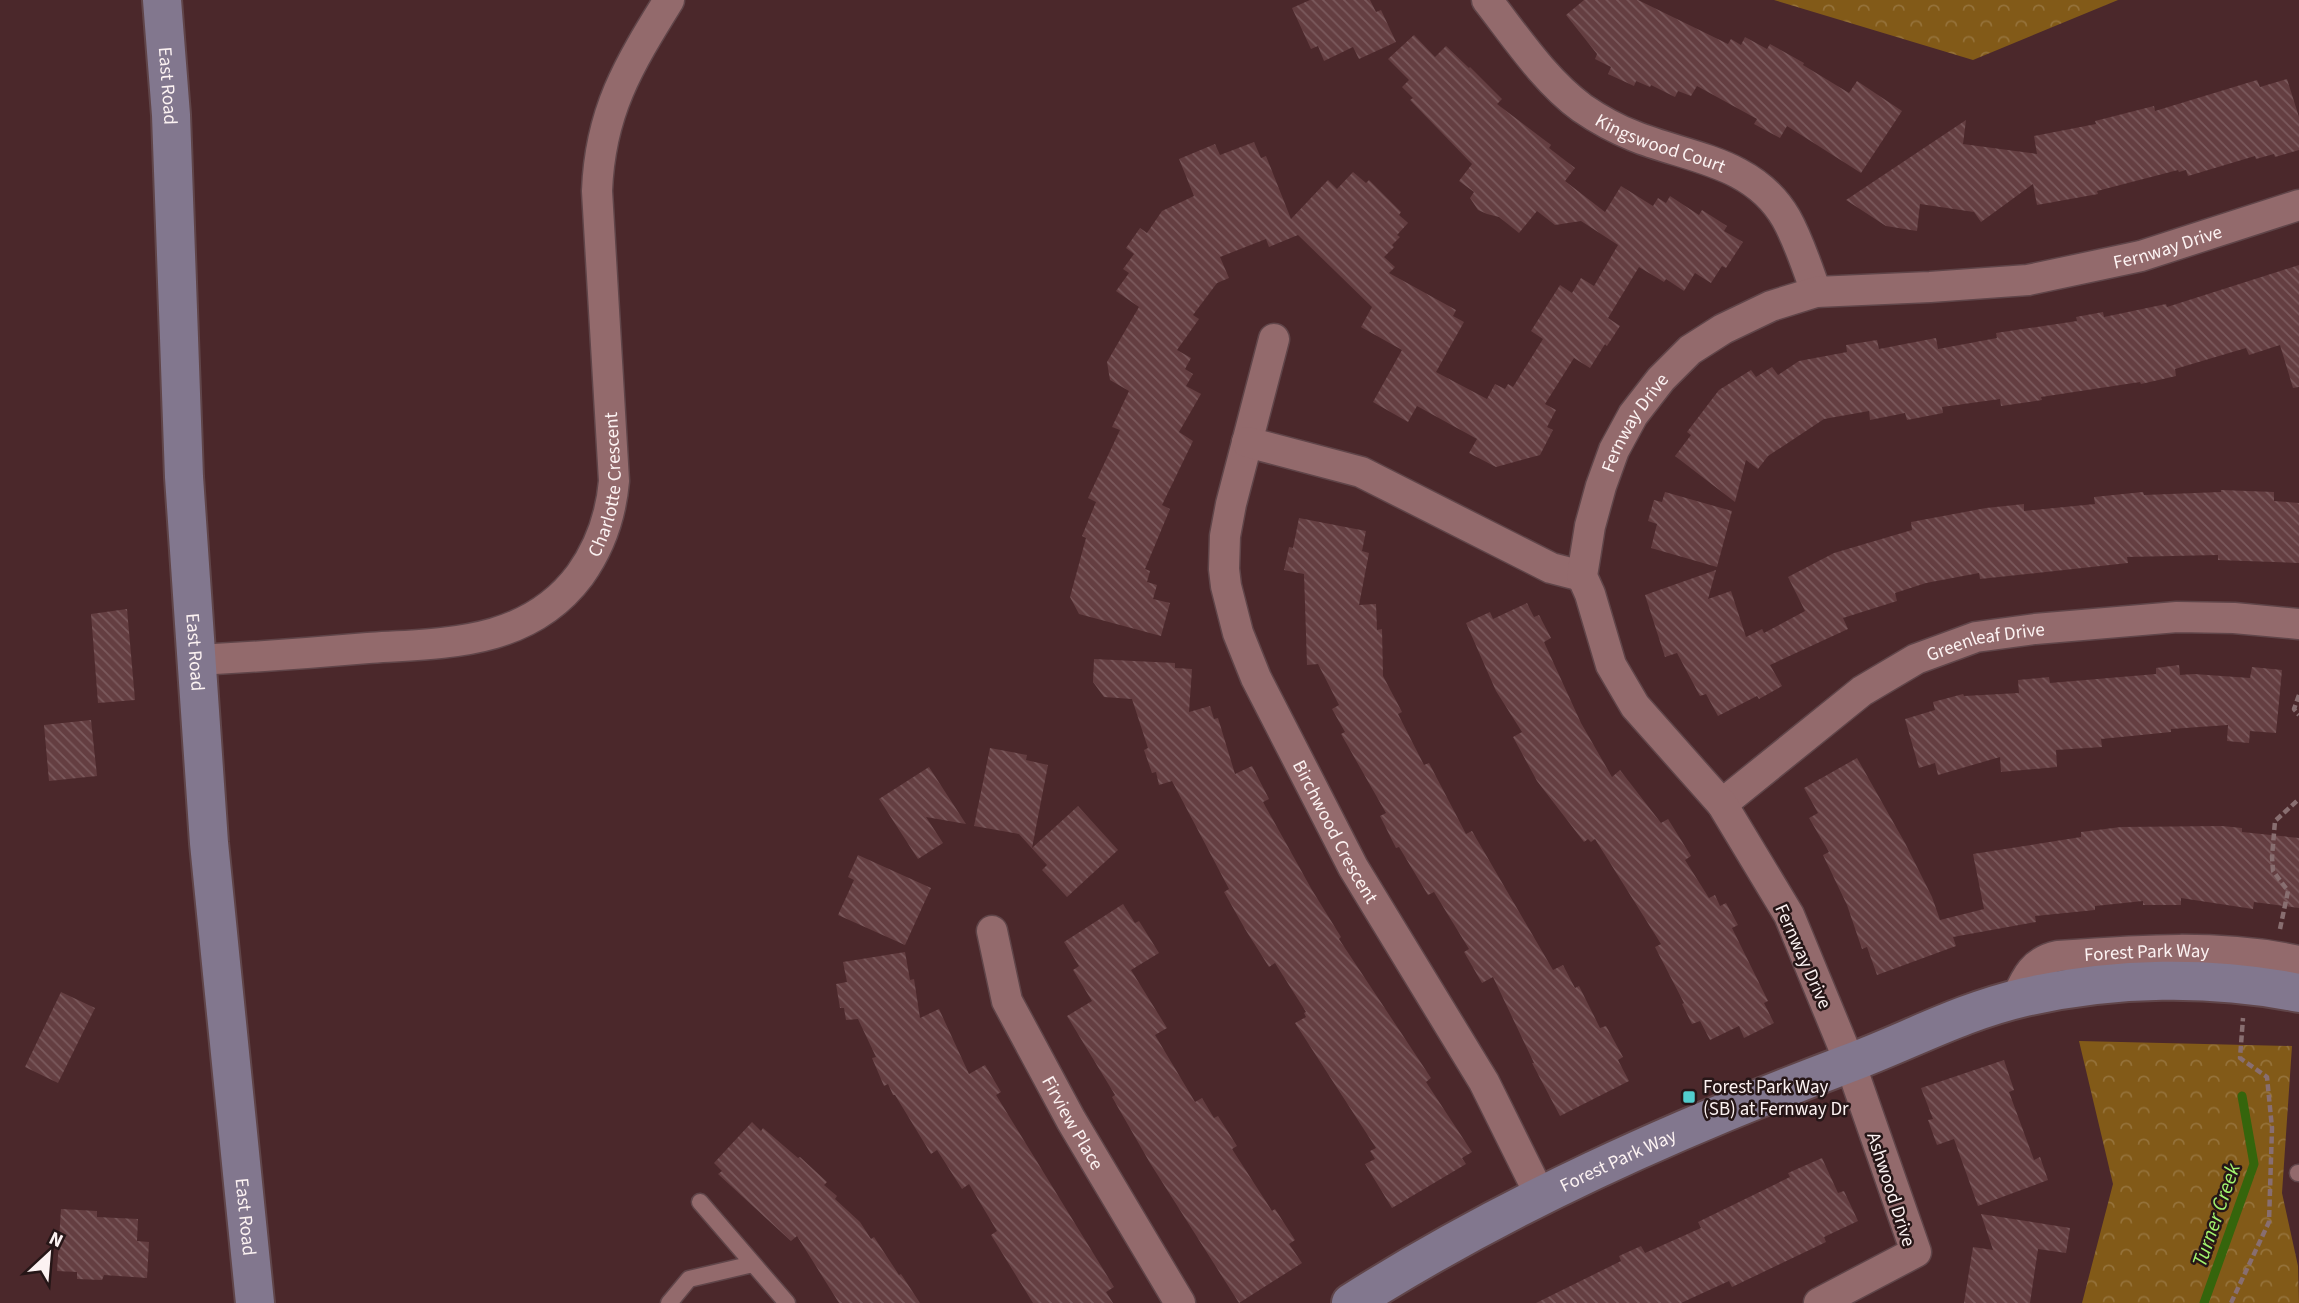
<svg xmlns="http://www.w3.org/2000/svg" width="2299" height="1303" viewBox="0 0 2299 1303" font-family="'Source Sans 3',sans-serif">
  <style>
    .forest { fill: url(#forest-crowns) }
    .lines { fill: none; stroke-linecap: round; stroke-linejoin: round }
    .stream { stroke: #35650c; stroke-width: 9 }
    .building { fill: url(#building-back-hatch) }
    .lane-casing { stroke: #604549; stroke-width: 19 }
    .street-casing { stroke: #604549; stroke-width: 33 }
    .secondary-casing { stroke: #604549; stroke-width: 42 }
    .path { stroke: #886e70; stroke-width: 4.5; stroke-dasharray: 7 3.5; stroke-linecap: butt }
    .lane { stroke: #936a6c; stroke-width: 16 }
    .street { stroke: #936a6c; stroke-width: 30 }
    .secondary { stroke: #82778e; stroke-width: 38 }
    .poi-dot { fill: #52cdcd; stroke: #261617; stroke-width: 2.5 }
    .labels { text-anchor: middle; stroke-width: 5; stroke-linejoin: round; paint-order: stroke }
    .street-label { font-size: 19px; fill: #fcf2f2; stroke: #261617 }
    .poi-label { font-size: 19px; fill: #fcf2f2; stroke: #261617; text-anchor: start }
    .water-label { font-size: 21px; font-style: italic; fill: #a2f56e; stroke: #261617 }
  </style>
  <defs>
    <pattern id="forest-crowns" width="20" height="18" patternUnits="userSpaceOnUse" patternTransform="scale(1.75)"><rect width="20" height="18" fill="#825a18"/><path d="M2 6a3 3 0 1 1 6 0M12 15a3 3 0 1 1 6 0" fill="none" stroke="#95723a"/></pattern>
    <pattern id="building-back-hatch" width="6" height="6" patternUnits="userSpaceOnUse" patternTransform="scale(1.75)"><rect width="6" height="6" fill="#643e41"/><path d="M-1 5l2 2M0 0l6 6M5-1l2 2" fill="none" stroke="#7b5a5d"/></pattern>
  </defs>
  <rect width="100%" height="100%" fill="#4b282b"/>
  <path class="forest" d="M1774,0h344l-145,60z
    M2079,1041l213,5 -10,147 16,73 1,37h-217l31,-119z"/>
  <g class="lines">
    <path class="stream" d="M2204,1303l50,-139 -12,-68"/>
  </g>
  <path class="building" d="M1310,0h60l6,12 5,-2 15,32 -37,17 -6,-12 -29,14 -6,-15 -7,3 -19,-41z
    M1584,0h54l90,44 3,-5 10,6 4,-8 22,12 3,-5 34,19 -1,2 46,28 8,-12 45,30 -41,62 -74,-47 -7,12 -26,-14 3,-5 -60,-33 -6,10 -13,-5 -3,6 -24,-12 -1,2 -14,-6 -2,5 -26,-12 3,-7 -16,-8 2,-5 -31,-39z
    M1414,35l21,22 11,-11 23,22 1,-1 32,32 -5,5 54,41 -2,3 26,20 -10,13 40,31 16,-26 32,20 5,-8 8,5 4,-7 29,19 3,-5 25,16 -3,5 19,11 -17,26 -4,-2 -11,17 -16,-10 -11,18 -18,-12 -2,3 -25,-15 -31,51 12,8 -13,20 -2,-2 -15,24 -16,-10 -29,46 11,6 -9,17 6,3 -13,25 -44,12 -27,-14 8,-14 -60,-33 -9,16 -35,-20 29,-52 -41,-23 11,-20 -74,-72 -29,12 -3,-8 -46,18 9,21 -12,5 -24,32 6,4 -22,31 14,8 -6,11 8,5 -7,12 15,8 -22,38 14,9 -30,62 -1,2 8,4 -25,60 5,2 -3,11 10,3 -4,14 17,4 -9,33 -82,-22 -9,-17 16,-59 -4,-2 14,-34 -8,-4 32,-68 -8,-3 17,-36 -19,-11 -3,-18 32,-55 -23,-16 13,-18 -6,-4 11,-15 -8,-6 14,-20 7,5 15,-22 32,-15 -15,-37 36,-15 5,11 34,-13 7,16 5,-2 25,63 37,-39 9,9 16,-17 13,11 3,-3 32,32 -2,3 9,8 -11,12 3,2 -8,8 2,2 -10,10 11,10 -6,6 67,37 -3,6 11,6 -28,50 51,27 8,-15 10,5 3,-5 5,3 30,-48 -12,-8 29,-46 12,8 9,-15 13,8 24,-41 -37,-24 -26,4 -18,-14 -18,22 -20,-16 -12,-3 -9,-4 -8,-12 4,-6 -15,-11 13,-17 -62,-64 3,-2 -11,-11 7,-7 -21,-21z
    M2287,79l12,38v33l-24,7 -1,-3 -18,5 -1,-3 -67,20 -2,-6 -7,2 -1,-2 -81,21 1,3 -61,11 -4,-21 -52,38 -7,-10 -54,-8 -3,27 -31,-5 -40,-26 120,-80 -3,24 74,10 -3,-18 62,-12 -1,-3 59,-15 1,5 102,-31 3,7z
    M2299,265v122l-6,1 -13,-43 -31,10 -3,-7 -71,21 1,7 -35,8 -1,-2 -99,15 1,3 -41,6 -1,-7 -58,8 1,6 -36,7 -2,-7 -35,7 -1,-9 -45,8 -56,37 -10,13 -12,-9 -11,42 -60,-46 16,-21 -4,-3 32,-42 32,-20 5,7 16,-10 6,8 21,-14 48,-9 -1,-7 31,-5 2,9 57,-11 2,11 59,-11 -1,-5 81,-12 -1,-4 27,-5 1,5 62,-13 1,3z
    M2221,490l53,2v9l25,2v60l-81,-3v-5l-91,2 1,6 -148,16 -1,-6 -53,10 -31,10 2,8 -54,17 5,11 -78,36 12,21 -23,13 -2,-3 -39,20 -12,-22 -6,2 -23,-43 -12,4 -20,-62 71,-25 -8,29 23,-8 15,46 16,-8 2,4 41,-22 -17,-34 46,-24 78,-23 -1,-8 75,-14 38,-4v7l71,-7 -1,-7 49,-5 1,3 77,-3z
    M1665,492l67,19 -15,56 -66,-19 6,-24 -9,-3 6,-21 8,2z
    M1299,518l67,13 -4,20 7,2 -10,52 17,-1 1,26 5,-1 1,47 19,36 -4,2 26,51 5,-2 37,71 6,-3 81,139 10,-5 12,23 4,-2 21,42 6,-2 17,31 -5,3 11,21 -69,35 -28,-53h2l-41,-86 -11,6 -18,-31 5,-3 -35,-57 -6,3 -29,-48 -3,1 -16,-32 6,-3 -45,-79 4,-2 -13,-23 7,-4 -21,-41 -11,1 -3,-91 -20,-4 5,-23 4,1z
    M1527,603l7,14 5,-2 12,23 -7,4 37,81 31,54 8,-7 41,53 7,-4 23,37 -6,4 24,38 6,-3 5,11 6,-3 12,22 -6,3 36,73 -4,2 10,20 -30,15 -5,-12 -29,14 -10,-19 -8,3 -10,-20 2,-1 -29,-56 6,-3 -66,-105 -4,3 -3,-3 -4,3 -47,-61 -24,-44 9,-5 -26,-41 -30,-68 24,-11 3,7z
    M127,609l8,91 -37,3 -7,-89z
    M1094,659l81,4v5l17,1 -3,43 21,-6 4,13 4,-1 17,56 17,-8 17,33 -6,3 49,88 29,47 -2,2 92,139 -5,4 46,70 -10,6 4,6 -74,44 -27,-44 10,-5 -5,-8 6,-3 -81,-125 11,-6 -2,-4 2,-1 -31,-49 -6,4 -24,-38 -21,-37 5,-3 -57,-108 -13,4 -3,-13 -4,1 -8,-23 4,-2 -16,-49 -28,-2 -11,-15z
    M2179,665l1,10 14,-1 56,4 2,-11 30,3 -6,63 -26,-2 -1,12 -22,-2 1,-16 -57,4v3l-70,7 1,8 -46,3 1,17 -56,5 -1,-15 -62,18 -3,-12 -16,5 -14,-49 30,-9 -2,-8 30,-8 1,2 55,-3 -1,-13 31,-3 1,6 106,-9v-6z
    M91,720l6,56 -48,5 -5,-56z
    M990,748l37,7 -1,5 22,5 -16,83 46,-42 40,44 -51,47 -25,-27 5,-5 -28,-31 -45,-8z
    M1857,758l48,85 27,54 8,23 44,-11 -11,-55 108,-17v-5l40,-5 101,-1 20,2v4l57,6v70l-45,-6 -1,7 -72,-11v7h-38v-4l-48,5v4l-60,6 1,6 -83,15 3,9 -79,29 -10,-28 -5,2 -15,-44 -24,-50 6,-3 -20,-34 9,-5 -14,-25z
    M929,767l37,57 -40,-7 17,26 -25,16 -39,-60z
    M858,855l73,33 -26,57 -67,-30 16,-35 -6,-3z
    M1123,904l12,19 4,-2 20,32 -28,17 36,58 -12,7 40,67 7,-4 12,20 4,-2 19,30 -5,3 40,62 3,-2 20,31 -6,4 13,19 -63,40 -89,-140 -38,-66 3,-2 -48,-79 25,-15 -19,-31 6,-4 -15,-24z
    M905,952l5,28 4,-1 6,39 19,-9 30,65 16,-9 16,27 -5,3 118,192 -8,5 7,11h-80l-42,-68 6,-4 -28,-47 -7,5 -25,-39 -6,4 -36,-59h-2l-5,-11 -4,2 -12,-28 4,-1 -18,-38 -12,1 -2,-12h-4l-4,-24 11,-2 -4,-20z
    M61,992l34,16 -37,75 -33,-16z
    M2004,1060l10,30 -5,2 25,68 6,-3 8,23 -70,26 -24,-67 -17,6 -9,-25 5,-1 -12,-31z
    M752,1122l9,9 2,-3 35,30 2,-1 27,25 -3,3 13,11 -2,3 25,23 11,17 3,-2 25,38 2,-1 19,29h-81l-42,-67 -6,5 -73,-67 4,-3 -8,-8z
    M1822,1158l16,35 6,-2 14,30 -34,16 2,5 -94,45 -3,-6 -48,22h-145l85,-42 -2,-5 22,-10 4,7 56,-25 -3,-6 92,-45 -2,-4z
    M61,1209l36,2v6l41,2 -1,22 12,1 -2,36 -43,-3 -2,5 -25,-1v-7l-20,-1z
    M1981,1214l89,14 -4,25 -28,-4 -8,54h-66l9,-56 20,3z"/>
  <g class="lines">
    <defs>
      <path id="lane" d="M2298,1173h1
        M700,1202l87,101
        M669,1303l20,-24 64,-15"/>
      <g id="street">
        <path id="s1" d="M1487,0c29,37 57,80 95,108 16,11 34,21 52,28 54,22 119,25 152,82 13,23 21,49 30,74"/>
        <path id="s2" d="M1274,339l-43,165 -6,32 -1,33 2,17 12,47 18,45 97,189 131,215 56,113"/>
        <path d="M1247,442l114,30 190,96 31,8"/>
        <path id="s3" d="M198,660c56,-3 113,-7 170,-12 78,-5 160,-3 212,-73 20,-28 31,-60 34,-94l-17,-290c3,-79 31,-125 72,-191"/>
        <path id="s4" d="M1722,804l140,-113 54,-32 60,-22 59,-8 142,-12 57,1 65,6"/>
        <path id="s5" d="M992,931l15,70 64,119 109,183"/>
        <path id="s6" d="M2016,999c10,-22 17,-38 42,-43 81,-6 162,-12 241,5"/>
        <path id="s7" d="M1819,1303l97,-51 -66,-189 -61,-148 -67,-111 -87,-98 -24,-41 -21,-71 -8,-18 8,-50 11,-40 13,-36 19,-35 28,-36 29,-29 33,-21 48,-23 45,-14 114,-5 98,-7 113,-24 158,-51"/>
      </g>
      <g id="secondary">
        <path id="s8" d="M162,0l9,115 13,362 25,366 46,460"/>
        <path id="s9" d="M1351,1303c156,-99 324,-174 496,-239 62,-23 113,-52 178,-67 89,-20 185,-22 274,-4"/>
      </g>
    </defs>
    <use href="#lane" class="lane-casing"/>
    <use href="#street" class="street-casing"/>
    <use href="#secondary" class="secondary-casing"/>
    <path class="path" d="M2299,695l-5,14 5,6
      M2280,929l8,-38 -15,-20 -1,-14 3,-36 24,-22
      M2231,1303l38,-81 3,-94 -5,-51 -27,-19 3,-40"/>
    <use href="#lane" class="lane"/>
    <use href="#street" class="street"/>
    <use href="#secondary" class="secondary"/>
  </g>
  <rect class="poi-dot" x="1682" y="1090" width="14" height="14" rx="3.5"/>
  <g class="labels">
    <g class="street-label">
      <text dy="7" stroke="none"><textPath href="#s8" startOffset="86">East Road</textPath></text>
      <text dy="7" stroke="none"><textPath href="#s1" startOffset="231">Kingswood Court</textPath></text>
      <text dy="7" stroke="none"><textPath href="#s7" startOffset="1624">Fernway Drive</textPath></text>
      <text dy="7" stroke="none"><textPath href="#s7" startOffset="1036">Fernway Drive</textPath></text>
      <text dy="7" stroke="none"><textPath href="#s3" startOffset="500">Charlotte Crescent</textPath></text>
      <text dy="7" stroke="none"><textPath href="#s4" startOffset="315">Greenleaf Drive</textPath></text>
      <text dy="7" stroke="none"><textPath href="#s8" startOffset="653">East Road</textPath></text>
      <text dy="7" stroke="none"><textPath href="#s2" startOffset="523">Birchwood Crescent</textPath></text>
      <text dy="7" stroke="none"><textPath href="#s6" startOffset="152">Forest Park Way</textPath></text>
      <text transform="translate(1804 956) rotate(66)" y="7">Fernway Drive</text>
      <text dy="7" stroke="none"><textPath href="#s5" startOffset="210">Firview Place</textPath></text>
      <text dy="7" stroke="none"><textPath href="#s9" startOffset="303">Forest Park Way</textPath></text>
      <text transform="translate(1892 1189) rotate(72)" y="7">Ashwood Drive</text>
      <text dy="7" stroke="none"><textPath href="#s8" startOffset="1220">East Road</textPath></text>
    </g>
    <g class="poi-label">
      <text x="1703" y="1093">Forest Park Way<tspan x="1703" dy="22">(SB) at Fernway Dr</tspan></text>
    </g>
    <g class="water-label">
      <text transform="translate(2216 1215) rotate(-71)" y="7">Turner Creek</text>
    </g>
  </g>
  <g transform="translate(49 1254) rotate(26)" stroke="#261617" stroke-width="5" paint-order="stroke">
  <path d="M0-5L12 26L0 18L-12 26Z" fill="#fcf2f2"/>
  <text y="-10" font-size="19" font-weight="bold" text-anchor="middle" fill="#fcf2f2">N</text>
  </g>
</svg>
